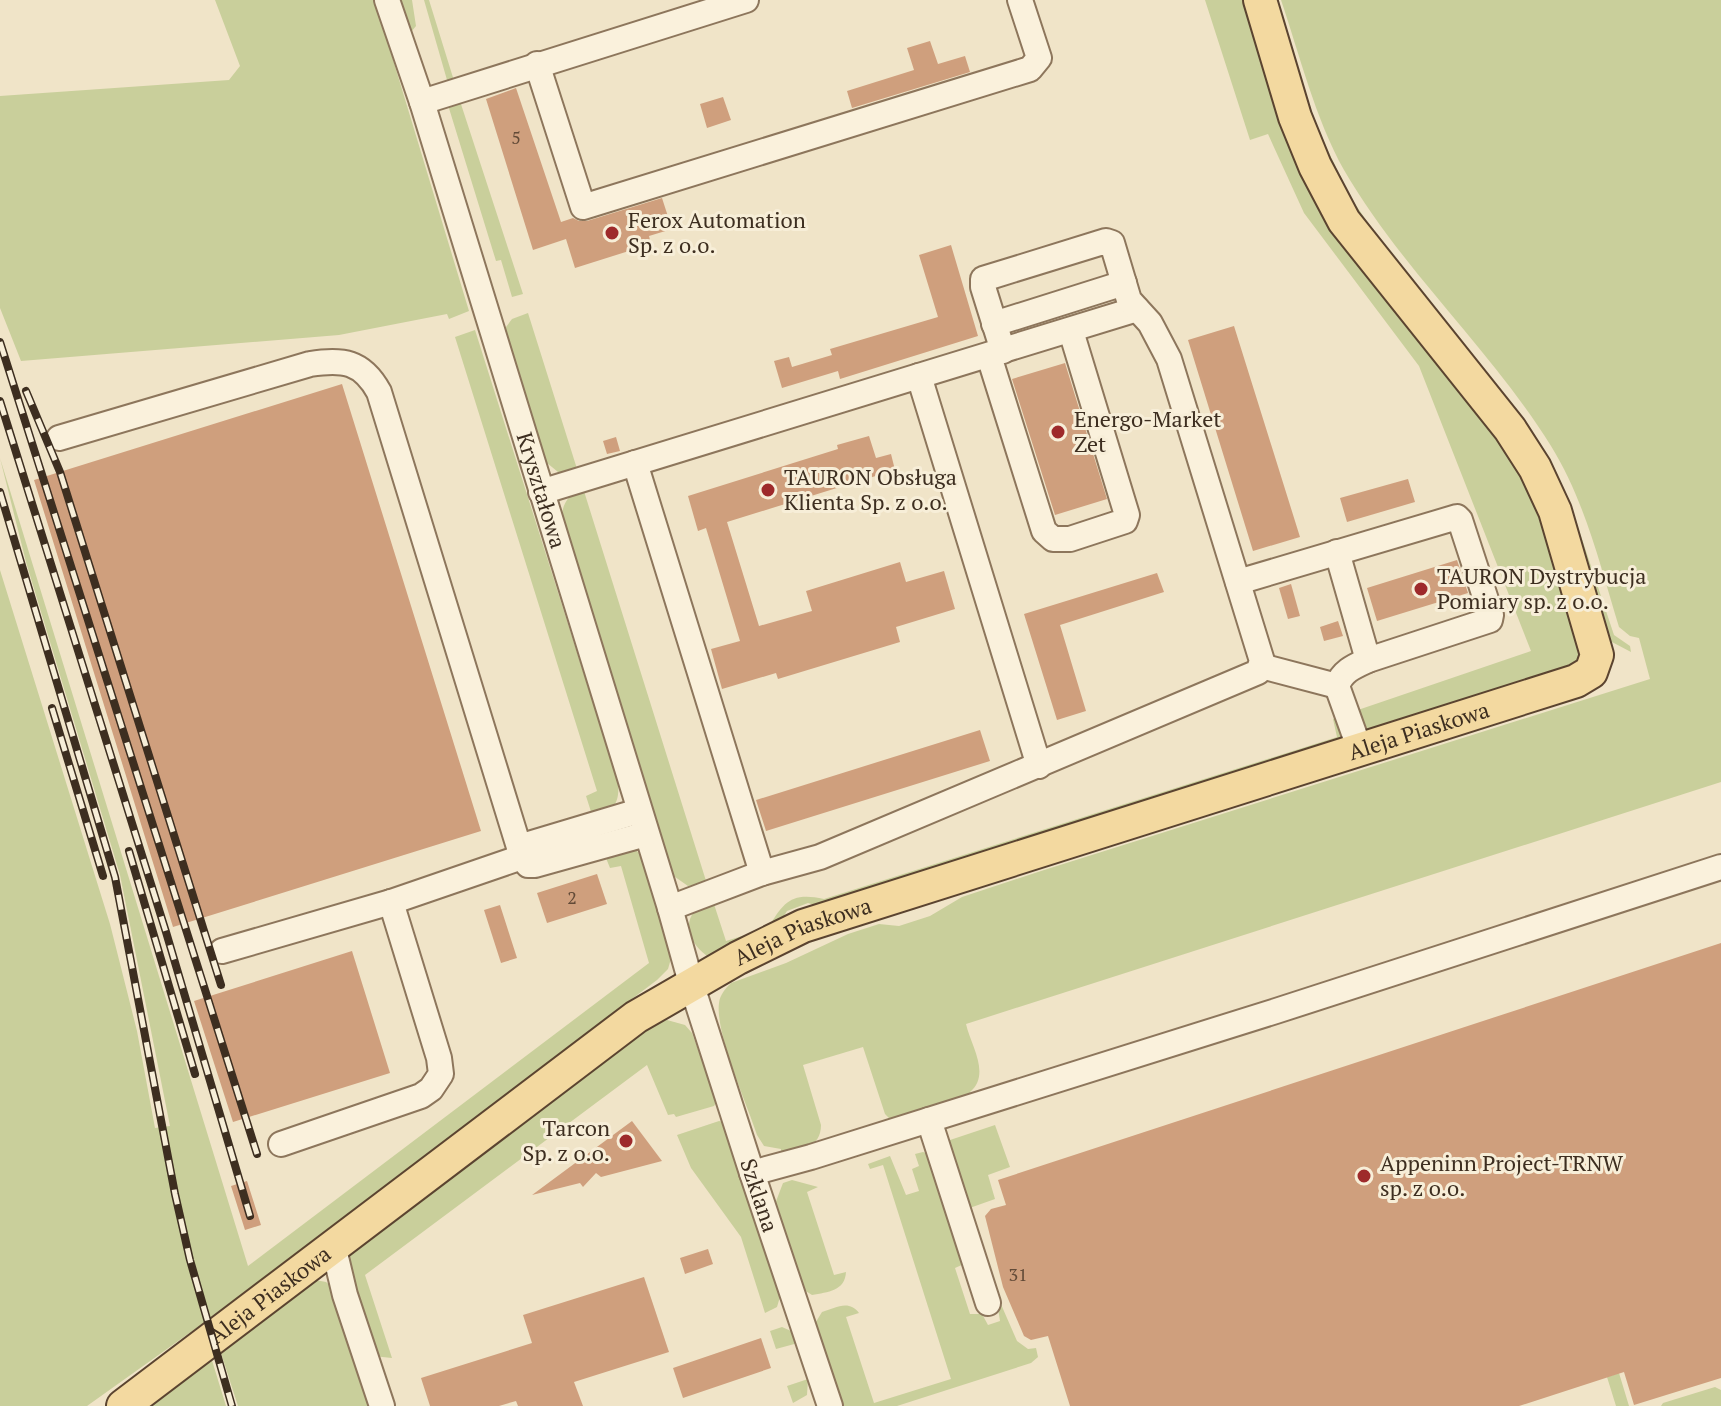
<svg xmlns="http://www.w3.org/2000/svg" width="1721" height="1406" viewBox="0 0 1721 1406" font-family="'PT Serif',serif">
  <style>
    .green { fill: #c9cf9b }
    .building { fill: #cf9f7d }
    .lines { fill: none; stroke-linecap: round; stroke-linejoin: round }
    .minor-casing { stroke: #8d765c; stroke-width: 28 }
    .major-casing { stroke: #5b4430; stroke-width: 36 }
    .minor { stroke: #faf1dc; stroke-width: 24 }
    .major { stroke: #f3d9a0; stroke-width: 32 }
    .rail-casing { stroke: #3d2e20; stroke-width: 8 }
    .rail { stroke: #f7eed8; stroke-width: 5; stroke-dasharray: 15; stroke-linecap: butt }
    .poi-dot { fill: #9e2a2b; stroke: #f7eed8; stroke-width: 3 }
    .labels { text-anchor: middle; stroke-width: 6; stroke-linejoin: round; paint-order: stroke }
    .number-label { font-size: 18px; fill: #624a37 }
    .poi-label { font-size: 22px; fill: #3d2e20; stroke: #f7eed8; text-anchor: start }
    .street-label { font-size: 22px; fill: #3d2e20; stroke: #f7eed8 }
  </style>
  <rect width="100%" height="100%" fill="#f0e4c8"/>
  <path class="green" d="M215,0h160l94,311 -20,8 -2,-5 -108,21 -318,26 -21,-53v-212l229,-16 11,-14z
    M396,0h16l4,26 -5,6h-2z
    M424,0h5l26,84 -4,1 -4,-5z
    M1205,0h44l37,117 204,304 53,87 41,137 -7,17 -16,11 -198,60 -11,-21 179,-61 -112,-285 -115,-153 -36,-79 -18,6z
    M1274,0l43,127 32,68 30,44 133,167 28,41 35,71 39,117 16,11 1,6 -21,-11 -36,-109 -213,-308 -36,-62z
    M1281,0h440v782l-755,242c5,22 25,50 4,68l1,4 -80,24 -6,-6 -22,-67 -60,18 18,60c0,23 -21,25 -40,31v-7l-17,-3 -7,-11c-10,-31 -42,-102 -38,-132 1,-8 6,-14 12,-20l55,-20 62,-29 31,-10 20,2 31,-10 32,-19 79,-26 609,-192 -11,-41 -9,-2 -11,-9c-19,-62 -34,-126 -68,-181 -61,-98 -149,-176 -207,-276 -29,-52 -44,-114 -63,-170z
    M459,98l64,196 -11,3 -11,-37 -5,1 -48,-156z
    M528,313l50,159h-20l-17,-14 -38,-127 9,-12z
    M475,330l143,452c2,23 -5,28 -25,36l-7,-22 11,-5 -142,-454z
    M0,458l248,808 401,-303 -28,-97 -11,2 -6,-15 29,-5 10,8 29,99 -4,14 -11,11 -455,344 -115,82h-87v-836l110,354 27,107 18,97 15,-2 -50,-251 -94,-313z
    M583,488l124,396 -19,2 -20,-14 -106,-351c-1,-16 6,-27 21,-33z
    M1340,716l5,14 -2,11 -525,165 -10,-3 -21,8 -7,11 -63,34h-10c-25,-19 -25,-44 5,-58l14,43 42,-13c16,-26 23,-36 56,-29l513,-162 -4,-18z
    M667,1020l18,5 7,8 25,68 -3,5 -38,11 -2,-3 -6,1 -21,-50 -282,210 27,83 -19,-2 -26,-83v-19l291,-223z
    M719,1121l4,1 59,168 -5,17 -12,6 -24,-76 -50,-69 -14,-33z
    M995,1125l15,42 -22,8 7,24 -31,11 -20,-68z
    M923,1152l8,3 33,109 -9,4 15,46h12l6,11 12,-4 -3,-19h3l17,39 11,8 8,-1 2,9 -7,6 -134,43h-57l-26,-81 8,-13c13,-4 27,-13 37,1l-13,4 28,86 77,-24 -68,-214 -13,4 -2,-5 22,-8 16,39 13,-4 -7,-22 7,-3 -4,-12z
    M792,1180l26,7 -11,5 27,83 12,-3c-1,19 -18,20 -34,23l-11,-7 -26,-84 8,-21z
    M315,1280l11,2 7,6 40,118h-135l-19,-59z
    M782,1327l9,4 7,12 -22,6 -6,-18z
    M210,1354l16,52h-90z
    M1619,1373l10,33h-13l-9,-29z
    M808,1379l-1,16 -14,8 -6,-17z
    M1715,1387l6,3v16h-60l2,-3z"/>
  <path class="building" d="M930,41l8,23 27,-8 5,16 -118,36 -5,-17 67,-21 -7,-22z
    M516,88l45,134 12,-4 6,3h8l75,-23 10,31 -23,7 2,8 -76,24 -9,-29 -33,11 -47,-151z
    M723,97l8,23 -24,8 -7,-24z
    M951,245l27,91 -138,43 -2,-8 -56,17 -8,-27 15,-4 3,10 40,-12 -2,-6 108,-32 -19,-62z
    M1234,326l66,211 -47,14 -65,-211z
    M1065,363l42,136 -52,16 -43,-136z
    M342,384l139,447 -308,96 -139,-447z
    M869,436l7,22 15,-4 4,16 -168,52 32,104 53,-15 -6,-20 94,-29 6,20 38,-11 11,38 -59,18 4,15 -122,37 -2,-6 -54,16 -11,-40 29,-8 -34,-113 -8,3 -10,-35 150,-47 -1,-4z
    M616,437l4,14 -13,3 -4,-13z
    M1408,479l7,23 -68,20 -7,-24z
    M1457,560l11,33 -91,28 -10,-33z
    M1157,573l7,19 -104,33 26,86 -29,9 -33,-106z
    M1291,584l9,32 -12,3 -9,-31z
    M1338,621l5,15 -19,5 -4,-14z
    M980,730l10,31 -224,70 -10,-31z
    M597,874l10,30 -60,19 -10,-30z
    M500,905l17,53 -16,5 -17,-53z
    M1721,943v435l-87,27 -10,-33 -105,34h-449l-22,-70 -17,4 -7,-4 -21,-49 -18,-71 6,-7 15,-4 -8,-25z
    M352,951l38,122 -157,49 -39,-121z
    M632,1121l30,40 -61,16 -5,-4 -13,14 -3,-4 -48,12z
    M247,1181l14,44 -16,5 -14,-44z
    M708,1249l5,15 -28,10 -5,-16z
    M644,1277l25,75 -95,30 9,24h-65l-2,-5 -17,5h-69l-9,-28 111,-35 -9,-28z
    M761,1338l10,30 -88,30 -10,-30z"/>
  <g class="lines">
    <defs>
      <g id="minor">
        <path id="s1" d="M387,0l35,102 248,806 21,75 61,190 78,233"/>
        <path d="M537,64l46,143 447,-138 9,-11 -19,-58"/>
        <path d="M422,102l324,-102"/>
        <path d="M994,324l130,-41"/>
        <path d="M989,356l55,175 9,8h17l55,-18 2,-6 -56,-184"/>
        <path d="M919,376l120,390"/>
        <path d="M59,438l251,-74c33,-5 52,-3 69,28l143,465 -131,45 -169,49"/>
        <path d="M635,463l127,410"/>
        <path d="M541,492l596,-183"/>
        <path d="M1337,552l31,108"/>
        <path d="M1238,582l219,-65 3,3 31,95 -1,5 -122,40c-13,6 -26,11 -31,26l23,64"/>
        <path d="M1261,666l76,20"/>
        <path d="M519,847l120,-36"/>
        <path d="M522,857l6,8h7l111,-31"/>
        <path d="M670,908l92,-35 58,-16 438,-185 4,-11 -93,-302 -19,-36 -21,-23 -17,-57 -6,-2 -123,38v8l20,64"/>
        <path d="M929,1120l59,183"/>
        <path d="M281,1144l140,-48 10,-7 10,-15 -2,-16 -48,-156"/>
        <path d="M752,1173l59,-16 465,-146 445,-144"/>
        <path d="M334,1249l11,46 37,111"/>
      </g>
      <g id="major">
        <path id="s2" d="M123,1406l513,-389 102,-59 65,-32 773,-245 15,-9 6,-17 -42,-144 -20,-43 -25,-39 -166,-208 -29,-55 -20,-49 -35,-117"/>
      </g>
    </defs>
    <use href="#minor" class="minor-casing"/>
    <use href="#major" class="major-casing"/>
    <use href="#minor" class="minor"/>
    <use href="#major" class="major"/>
    <defs>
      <path id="rail" d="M0,342l257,812
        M26,391l34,81 161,513
        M0,401l166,531 84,284
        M0,492l115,385 60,317 15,66 42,146
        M52,708l51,168
        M129,851l66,223"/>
    </defs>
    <use href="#rail" class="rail-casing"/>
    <use href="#rail" class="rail"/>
  </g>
  <g class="poi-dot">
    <circle cx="612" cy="233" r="8"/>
    <circle cx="1058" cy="432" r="8"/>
    <circle cx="768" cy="490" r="8"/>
    <circle cx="1421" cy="589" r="8"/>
    <circle cx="626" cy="1141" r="8"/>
    <circle cx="1364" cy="1176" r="8"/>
  </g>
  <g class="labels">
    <g class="number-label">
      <text x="516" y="144">5</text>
      <text x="572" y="904">2</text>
      <text x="1018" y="1281">31</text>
    </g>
    <g class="poi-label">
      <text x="628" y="228">Ferox Automation<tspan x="628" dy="25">Sp. z o.o.</tspan></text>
      <text x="1074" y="427">Energo-Market<tspan x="1074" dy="25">Zet</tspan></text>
      <text x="784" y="485">TAURON Obsługa<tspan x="784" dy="25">Klienta Sp. z o.o.</tspan></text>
      <text x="1437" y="584">TAURON Dystrybucja<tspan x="1437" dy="25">Pomiary sp. z o.o.</tspan></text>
      <text x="610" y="1136" text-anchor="end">Tarcon<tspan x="610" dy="25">Sp. z o.o.</tspan></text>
      <text x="1380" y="1171">Appeninn Project-TRNW<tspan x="1380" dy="25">sp. z o.o.</tspan></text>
    </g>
    <g class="street-label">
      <text dy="8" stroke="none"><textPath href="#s1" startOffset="514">Kryształowa</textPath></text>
      <text dy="8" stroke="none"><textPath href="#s2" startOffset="1480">Aleja Piaskowa</textPath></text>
      <text dy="8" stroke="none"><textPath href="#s2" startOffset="832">Aleja Piaskowa</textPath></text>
      <text dy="8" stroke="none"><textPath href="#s1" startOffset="1252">Szklana</textPath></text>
      <text dy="8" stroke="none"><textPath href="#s2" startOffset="184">Aleja Piaskowa</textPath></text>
    </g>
  </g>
</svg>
